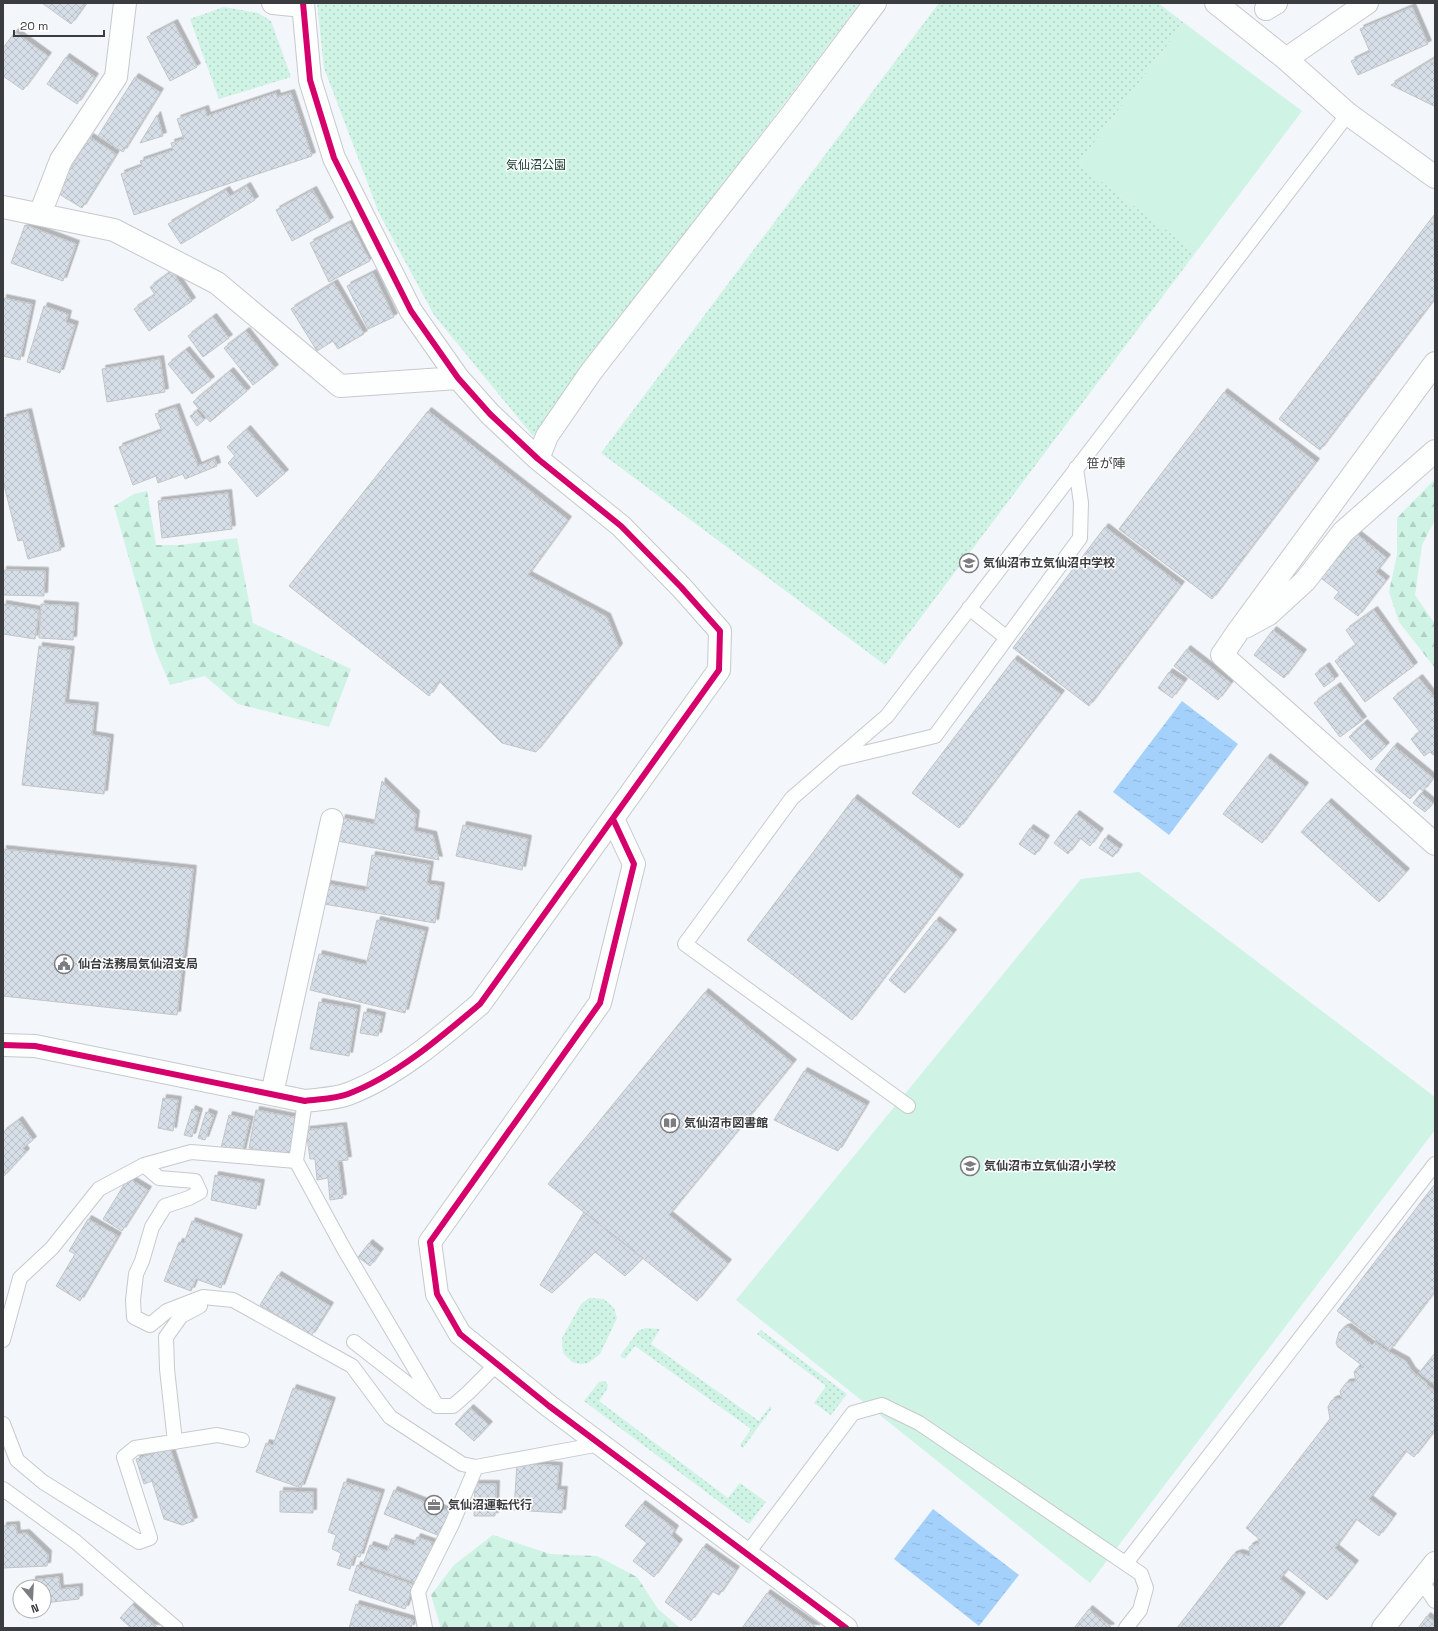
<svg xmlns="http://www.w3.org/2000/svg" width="1438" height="1631" viewBox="0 0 1438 1631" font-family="'Space Grotesk','Noto Sans JP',sans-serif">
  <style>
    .green { fill: url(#green-dots) }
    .forest { fill: url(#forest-firs) }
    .pitch { fill: #cff3e4 }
    .water { fill: url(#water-ripples) }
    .building { fill: url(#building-cross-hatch); stroke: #c3c6c8; filter: url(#shadow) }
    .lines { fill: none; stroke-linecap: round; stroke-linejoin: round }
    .service-casing { stroke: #c7c9cc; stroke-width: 16 }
    .minor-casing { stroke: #c7c9cc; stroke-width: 24 }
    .service { stroke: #fdfefe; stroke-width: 14 }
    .minor { stroke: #fdfefe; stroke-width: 22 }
    .cycleway-casing { stroke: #fff; stroke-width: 8 }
    .cycleway { stroke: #d6006c; stroke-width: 6 }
    .labels { text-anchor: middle; stroke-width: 3; stroke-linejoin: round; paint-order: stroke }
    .park-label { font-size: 12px; fill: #184030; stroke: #fff }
    .poi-label { font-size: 12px; font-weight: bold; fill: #3a3c3f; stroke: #fff; text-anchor: start }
    .neighbourhood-label { font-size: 13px; fill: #3a3c3f; stroke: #fff }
  </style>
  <defs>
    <pattern id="green-dots" width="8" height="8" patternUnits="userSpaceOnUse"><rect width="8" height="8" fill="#cff3e4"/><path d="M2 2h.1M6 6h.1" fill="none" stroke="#b2d1c5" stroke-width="1.8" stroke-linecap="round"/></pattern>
    <pattern id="forest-firs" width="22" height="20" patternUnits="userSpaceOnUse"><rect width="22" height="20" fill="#cff3e4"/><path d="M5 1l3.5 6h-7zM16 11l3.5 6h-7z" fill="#b2d1c5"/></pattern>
    <pattern id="water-ripples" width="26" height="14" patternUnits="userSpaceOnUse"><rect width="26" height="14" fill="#a4d1fb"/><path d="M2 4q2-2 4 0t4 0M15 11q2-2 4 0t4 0" fill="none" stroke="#8eb4d8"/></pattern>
    <pattern id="building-cross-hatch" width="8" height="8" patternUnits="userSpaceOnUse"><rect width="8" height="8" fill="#d6dee7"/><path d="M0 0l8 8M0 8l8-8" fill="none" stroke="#b8bfc7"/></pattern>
    <filter id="shadow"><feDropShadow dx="3.5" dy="-3.5" stdDeviation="0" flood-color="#0004"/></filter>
  </defs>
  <rect width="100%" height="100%" fill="#f3f6fa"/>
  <path class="green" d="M317,3h543l-327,433 -99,-121 -55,-102 -55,-145z
    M939,3h219l26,20 -106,141 118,88 -311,413 -284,-212z
    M224,7l34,6 13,8 20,56 -72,22 -29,-80z
    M589,1298l15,1 10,9 3,10 -17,36 -12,9 -8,1 -8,-2 -9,-9 -1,-15 19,-34z
    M646,1328l14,1 -9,15 108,77 11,-15 2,2 -29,40 -3,-3 11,-16 -116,-83 -10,13 -5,-3 18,-25z
    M761,1330l86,64 -16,21 -17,-12 12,-17 -69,-52z
    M605,1381l3,4 -1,4 -8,12 129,97 12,-15 26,19 -17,22 -165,-123 15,-19z"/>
  <path class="forest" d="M1435,479v41l-13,25 -7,50 20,29v44l-36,-46 -10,-30 8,-37v-37z
    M147,491l9,54h24l57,-7 16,85 98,46 -22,58 -91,-23 -33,-28 -35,9 -15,-36 -41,-143 20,-12z
    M493,1535l57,19 47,2 40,21 21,32 22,19h-239l-10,-33 23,-30z"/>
  <path class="pitch" d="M1184,23l118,88 -106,141 -118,-88z
    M1139,872l296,225v33l-345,453 -354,-283 345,-421z"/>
  <path class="water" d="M1182,701l56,43 -69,91 -56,-43z
    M933,1509l86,66 -40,51 -85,-67z"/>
  <path class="building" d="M42,3h44l-15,21z
    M1412,7l16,37 -70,31 -7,-14 19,-9 -10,-23z
    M174,23l23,44 -27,14 -23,-44z
    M15,32l33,24 -25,34 -20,-14v-28z
    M66,57l29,20 -18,27 -30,-20z
    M1435,58v47l-1,1 -43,-21z
    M135,77l25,15 -37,60 -25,-16z
    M276,93l1,4 14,-4 21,63 -178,59 -13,-41 21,-8 -2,-5 33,-11 -2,-7 13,-4 -7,-20 28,-10 2,7z
    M157,115l6,21 -23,7z
    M90,137l26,17 -34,54 -26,-16z
    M247,186l8,14 -74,44 -13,-20 58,-34 4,6z
    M313,190l17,31 -38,20 -16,-31z
    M1434,215l1,83 -115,152 -41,-31z
    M350,223l20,38 -41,21 -19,-39z
    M25,225l51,19 -13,37 -52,-18z
    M172,271l20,30 -43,30 -15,-22 21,-14 -5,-8z
    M373,273l21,44 -26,12 -21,-43z
    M334,283l30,51 -26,15 -5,-8 -16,10 -26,-42z
    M3,298l29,6 -12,56 -17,-4z
    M44,306l24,8 -2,8 9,3 -15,48 -33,-11z
    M213,317l16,21 -26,19 -15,-21z
    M246,331l29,37 -22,17 -29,-37z
    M186,350l25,30 -19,14 -24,-30z
    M160,359l5,33 -58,10 -5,-33z
    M230,371l17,20 -37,31 -17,-20z
    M1224,392l92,70 -104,137 -93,-70z
    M176,407l22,59 17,-7 2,7 -32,13 -2,-5 -25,9 -2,-7 -23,9 -14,-38 43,-16 -7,-17z
    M197,411l7,9 -7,6 -7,-10z
    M428,411l140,109 -40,55 79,42 12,30 -83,105 -34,-9 -63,-62 -10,15 -140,-110z
    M28,412l33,138 -33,9 -5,-19 -5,1 -15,-60v-63z
    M247,429l38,44 -28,24 -29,-34 7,-7 -8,-9z
    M228,493l4,36 -70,9 -4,-37z
    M1105,527l76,58 -92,121 -76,-58z
    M1353,531l34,27 -11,14 10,8 -28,36 -24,-18 5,-6 -22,-17z
    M3,570l42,1 -1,25 -41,-1z
    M3,604l36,6 -4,29 -32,-5z
    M41,604l34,2 -2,34 -34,-2z
    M1374,610l40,56 -49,36 -30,-41 21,-16 -10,-15z
    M1273,630l30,23 -19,25 -30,-23z
    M39,646l32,4 -6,53 30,3 -3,29 18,3 -6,56 -82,-9z
    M1187,649l44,34 -13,17 -44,-34z
    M1014,659l47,35 -102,134 -47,-35z
    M1326,666l9,13 -11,8 -9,-13z
    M1169,672l15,10 -12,16 -14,-10z
    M1419,678l16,20v56l-2,1 -3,-3 -6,4 -13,-17 9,-7 -27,-34z
    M1337,686l26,34 -23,17 -26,-34z
    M1364,723l22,23 -15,14 -22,-23z
    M1394,746l39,32 -10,13 -4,-3 -9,11 -35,-29z
    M1267,757l38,29 -43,57 -39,-29z
    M382,781l34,33 -2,17 19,4 6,25 -102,-19 5,-23 32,6z
    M1421,793l12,10 -8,9 -12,-9z
    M854,798l106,80 -108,142 -105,-80z
    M1328,802l78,70 -27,30 -78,-70z
    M1076,814l24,18 -10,14 -10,-8 -12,16 -14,-11z
    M463,825l65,14 -6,31 -66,-14z
    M1030,828l16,11 -11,16 -16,-11z
    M1105,838l14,10 -6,9 -14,-9z
    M3,849l190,20 -16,146 -174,-19z
    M372,855l58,10 -3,19 14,2 -6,37 -111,-19 3,-20 39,7z
    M377,920l48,11 -20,82 -95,-23 9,-36 47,11z
    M936,920l17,13 -48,60 -16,-13z
    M705,992l88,71 -124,152 59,48 -31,38 -149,-117z
    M319,1002l38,7 -8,47 -39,-7z
    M364,1012l18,4 -4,20 -18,-3z
    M804,1071l62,34 -28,46 -64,-31z
    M163,1098l15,2 -5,31 -15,-3z
    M192,1109l7,3 -7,25 -8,-2z
    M256,1110l42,8 -7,38 -42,-8z
    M206,1112l8,3 -9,25 -7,-2z
    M229,1115l21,5 -8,33 -21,-5z
    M19,1120l14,20 -10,8 3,4 -23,25v-45z
    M343,1126l5,34 -10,1 5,37 -13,2 -2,-22 -11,2 -2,-21h-5l-4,-29z
    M215,1175l46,8 -5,26 -45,-9z
    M128,1178l20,12 -26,41 -19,-12z
    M1435,1184v107l-45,59 -53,-39z
    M584,1212l59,46 -18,18 -30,-24 -43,41 -12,-8z
    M88,1219l30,17 -38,65 -24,-15 19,-32 -6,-3z
    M192,1221l47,17 -18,50 -25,-9 -5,12 -27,-10 15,-39 5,1z
    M369,1243l11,9 -10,14 -12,-9z
    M278,1275l52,31 -19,30 -51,-31z
    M1348,1327l24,18 3,-3 9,7 22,12 6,10 16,13 -1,1 8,6v39l-21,27 -8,-6 -37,48 24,18 -14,19 -23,-17 -21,29 20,16 -28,36 -39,-31 -8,10 22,17 -24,32h-101l56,-73 6,-2 11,3 -1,-9 3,-2 7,-1 -1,-6 -12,-10 84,-109 -2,-12 3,-6 4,-2h7l-2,-8 6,-8 10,-2 -2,-9 3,-4 7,-1 -26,-20 -2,-4 3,-11 5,-4z
    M1435,1353v32l-16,-12z
    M293,1388l39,13 -31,87 -45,-16 10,-29 7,2z
    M470,1408l19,17 -15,16 -19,-17z
    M170,1448l24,73 -12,4 -18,-6 -12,-38 -8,3 -8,-25z
    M517,1463l42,3 -2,24h7l-2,23 -48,-3z
    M344,1482l37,11 -21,64 -6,-1 -4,13 -13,-4 4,-12 -9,-4 4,-14 -8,-3z
    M475,1484h21l-1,32h-21z
    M394,1490l56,22 -10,24 -56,-22z
    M280,1491l33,1v21l-33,-1z
    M642,1504l33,25 -4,7 8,7 -25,34 -21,-16 14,-18 -22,-17z
    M16,1525l1,9 9,-1 22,21 -1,12 -44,2v-42z
    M417,1537l17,6 -15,41 -56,-20 7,-19 17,6 5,-13 22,7z
    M703,1547l33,23 -17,25 -7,-4 -21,30 -26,-19z
    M357,1565l57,20 -9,24 -56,-19z
    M59,1577l1,12 19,-2v12l-35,4v-16h-12v-7z
    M767,1593l50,35h-75z
    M356,1604l57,16 -2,8h-62z
    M132,1605l26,23h-27l-11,-10z
    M1089,1609l22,18 -2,1h-35z
    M1427,1616l8,6v6h-17z"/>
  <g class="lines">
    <defs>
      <path id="service" d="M969,608l38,30
        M839,759l96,-23 145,-198 1,-35 -5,-35
        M305,1101l-9,60 48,88 93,157h16l15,-13 29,-29
        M908,1106l-223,-162 107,-146 95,-82 461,-602
        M296,1161l-105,-9 -47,13 15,13 36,3 5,11 -11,6 -24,8 -13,21 -10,34 -6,13 -3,26 1,17 16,8 17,-14 36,-14 30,3 119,66 38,51 72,47 14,3 124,-23
        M3,1340l17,-62 32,-30 47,-59 45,-24
        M354,1342l77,60
        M3,1424l14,36 26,22 96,60 11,-4 -26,-81 11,-9 82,-13 25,5
        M175,1442l-8,-73 -1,-32 15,-21 19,-10
        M3,1489l73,53 100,86
        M747,1554l106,-141 29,-8 37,18 222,151 5,14 -6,22 -14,18
        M1126,1563l309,-399
        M1421,1580l14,21
        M425,1628l-7,-36 34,-68 24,-57"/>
      <path id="minor" d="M273,3l30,3
        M1216,3l70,56 62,55 87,63
        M1266,9l10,-6
        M1286,59l81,-56
        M3,207l111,23 103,53 123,103 118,-8
        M40,214l21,-54 55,-83 9,-74
        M1435,363l-196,267 -17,25 213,189
        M538,459l9,-23 44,-64 201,-258 83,-111
        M1245,627l24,-13 36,-33 38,-49 92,-81
        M613,819l21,45 -34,139 -170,239 7,52 23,40 89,72 297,222
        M3,1045l32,1 270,55c14,-2 30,-2 43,-7 48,-18 93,-57 132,-90l239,-334 1,-39 -39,-44 -60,-61 -83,-67 -48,-45 -32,-36 -47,-67 -77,-153 -24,-78 -7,-77
        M272,1094l60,-274
        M1383,1628l52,-65"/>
    </defs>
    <use href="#service" class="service-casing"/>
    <use href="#minor" class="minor-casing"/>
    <use href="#service" class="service"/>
    <use href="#minor" class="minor"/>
    <defs>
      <path id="cycleway" d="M613,819l21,45 -34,139 -170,239 7,52 23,40 89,72 297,222
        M3,1045l32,1 270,55c14,-2 30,-2 43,-7 48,-18 93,-57 132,-90l239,-334 1,-39 -39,-44 -60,-61 -83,-67 -48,-45 -32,-36 -47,-67 -77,-153 -24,-78 -7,-77"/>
    </defs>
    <use href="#cycleway" class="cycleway-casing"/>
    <use href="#cycleway" class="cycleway"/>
  </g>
  <defs>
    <symbol id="school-ring" viewBox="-11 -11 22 22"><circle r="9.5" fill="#fff" stroke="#7b7d80" stroke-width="1.5"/><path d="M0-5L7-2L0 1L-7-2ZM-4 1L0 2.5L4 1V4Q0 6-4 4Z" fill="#7b7d80"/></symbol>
    <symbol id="civic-ring" viewBox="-11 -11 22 22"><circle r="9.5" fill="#fff" stroke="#7b7d80" stroke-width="1.5"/><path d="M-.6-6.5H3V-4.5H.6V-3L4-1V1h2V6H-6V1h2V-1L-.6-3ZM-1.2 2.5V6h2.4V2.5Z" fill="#7b7d80"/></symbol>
    <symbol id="library-ring" viewBox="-11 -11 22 22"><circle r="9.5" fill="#fff" stroke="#7b7d80" stroke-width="1.5"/><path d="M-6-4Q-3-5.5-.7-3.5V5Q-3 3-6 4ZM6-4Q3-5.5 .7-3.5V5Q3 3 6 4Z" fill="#7b7d80"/></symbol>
    <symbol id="office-ring" viewBox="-11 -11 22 22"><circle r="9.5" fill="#fff" stroke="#7b7d80" stroke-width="1.5"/><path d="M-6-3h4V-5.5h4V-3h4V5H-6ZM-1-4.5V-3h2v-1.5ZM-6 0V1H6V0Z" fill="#7b7d80"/></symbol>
  </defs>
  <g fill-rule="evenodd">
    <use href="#school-ring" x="958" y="552" width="22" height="22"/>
    <use href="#civic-ring" x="53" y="953" width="22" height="22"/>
    <use href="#library-ring" x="659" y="1112" width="22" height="22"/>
    <use href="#school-ring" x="959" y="1155" width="22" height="22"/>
    <use href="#office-ring" x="423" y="1494" width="22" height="22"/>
  </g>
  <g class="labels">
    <g class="park-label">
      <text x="536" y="169">気仙沼公園</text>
    </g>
    <g class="poi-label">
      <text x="983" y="567">気仙沼市立気仙沼中学校</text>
      <text x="78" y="968">仙台法務局気仙沼支局</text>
      <text x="684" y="1127">気仙沼市図書館</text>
      <text x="984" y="1170">気仙沼市立気仙沼小学校</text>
      <text x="448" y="1509">気仙沼運転代行</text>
    </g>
    <g class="neighbourhood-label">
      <text x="1106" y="468">笹が陣</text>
    </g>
  </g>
  <rect width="1438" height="1631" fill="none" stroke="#3a3c3f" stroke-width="8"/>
  <g transform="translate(32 1599) rotate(162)"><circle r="19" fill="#ffffff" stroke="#b0b1b2"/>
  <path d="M0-3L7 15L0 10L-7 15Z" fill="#7b7d80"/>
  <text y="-6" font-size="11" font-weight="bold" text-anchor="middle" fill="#3a3c3f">N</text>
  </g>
  <path d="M14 30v6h90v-6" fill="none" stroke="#3a3c3f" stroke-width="2"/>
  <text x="20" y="30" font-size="12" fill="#3a3c3f" stroke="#ffffff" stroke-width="3" paint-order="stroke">20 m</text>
</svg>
